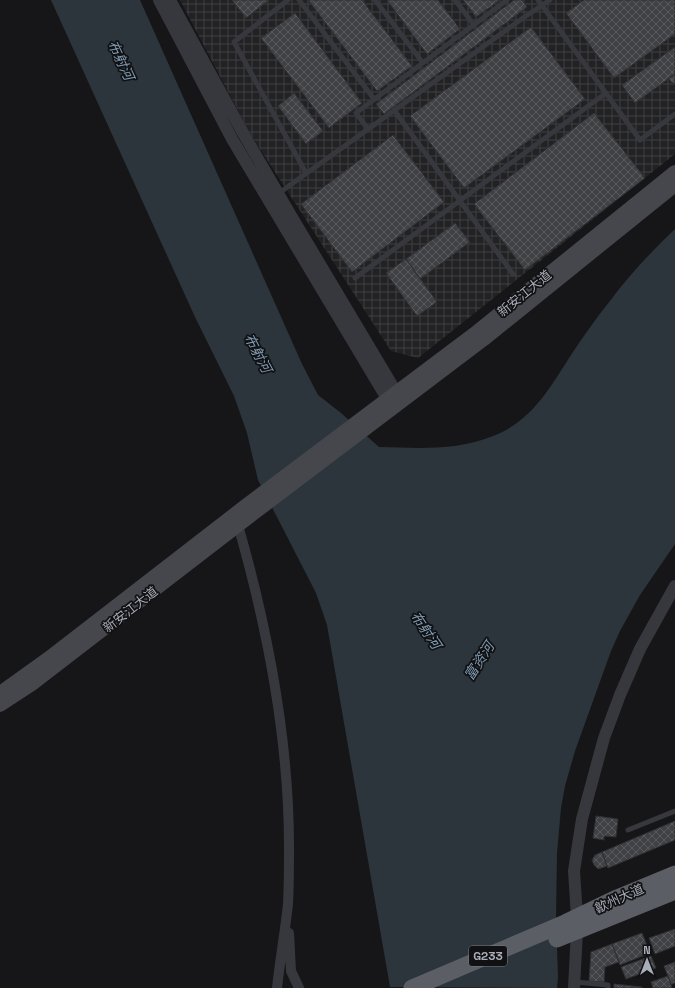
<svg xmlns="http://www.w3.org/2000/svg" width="675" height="988" viewBox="0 0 675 988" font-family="'Space Grotesk','Noto Sans SC',sans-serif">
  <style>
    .industrial { fill: url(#industrial-grid) }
    .water { fill: #2c353c }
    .building { fill: url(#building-cross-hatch); stroke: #303034 }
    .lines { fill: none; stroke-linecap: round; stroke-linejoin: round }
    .service { stroke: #37383d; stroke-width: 5 }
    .minor { stroke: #37383d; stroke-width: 10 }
    .tertiary { stroke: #37383d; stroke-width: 12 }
    .secondary { stroke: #45474d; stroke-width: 14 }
    .trunk { stroke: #5b5e65; stroke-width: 17 }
    .labels { text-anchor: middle; stroke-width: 3.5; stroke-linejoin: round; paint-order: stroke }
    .shield { fill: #111113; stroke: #7b7e86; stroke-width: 1 }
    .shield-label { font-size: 12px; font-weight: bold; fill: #a8adb8 }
    .street-label { font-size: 13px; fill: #a8adb8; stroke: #111113 }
    .water-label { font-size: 14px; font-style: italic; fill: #7f9bb3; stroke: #111113 }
  </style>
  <defs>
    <pattern id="industrial-grid" width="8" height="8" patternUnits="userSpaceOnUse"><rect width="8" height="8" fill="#222225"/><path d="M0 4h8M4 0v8" fill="none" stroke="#3f3f43"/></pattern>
    <pattern id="building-cross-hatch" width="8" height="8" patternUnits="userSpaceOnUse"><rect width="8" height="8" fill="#404145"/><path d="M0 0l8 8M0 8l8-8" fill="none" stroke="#595a5e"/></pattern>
  </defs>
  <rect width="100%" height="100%" fill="#161618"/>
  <path class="industrial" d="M180,0h495v154l-257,204 -27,-7 -142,-219z"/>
  <path class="water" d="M51,0h89l162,364 16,31 23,18 38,34c38,1 78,4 114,-11 39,-15 56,-47 78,-81 12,-18 25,-37 39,-54 19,-26 42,-50 65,-72v315l-35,51 -20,36 -9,20 -36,100 -10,35 -4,22 -4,45 -1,64 2,60 -1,11 -167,-1 -63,-362 -11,-32 -58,-113 -11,-47 -13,-37 -39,-79z"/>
  <path class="building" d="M232,0h37l-23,18z
    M310,0h52l50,66 -35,25 -68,-90z
    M387,0h51l22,29 -33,25z
    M463,0h37l-24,17z
    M514,0h8l5,7 -143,107 -8,-10z
    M584,0h91v34l-61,44 -48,-65z
    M295,13l67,90 -33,25 -68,-90z
    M531,27l54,72 -121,89 -54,-72z
    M675,47v27l-40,29 -13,-18z
    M675,74v9l-2,1 -5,-6z
    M294,93l29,38 -17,13 -28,-38z
    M594,113l51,65 -120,92 -51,-66z
    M393,135l51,67 -92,70 -51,-68z
    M455,223l15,19 -50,37 -14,-20z
    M406,259l31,43 -20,14 -31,-43z
    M596,816l22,3 -2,18 -12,-1v4l-11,-2z
    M675,821v19l-67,28 -6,-16z
    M602,852l5,14 -9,3 -4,-4 -2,-5 3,-5z
    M675,929v17l-20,8 -6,-16z
    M642,933l8,20 -30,12 -8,-21z
    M612,944l7,18 -14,5 -1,15 -15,-1 2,-29z
    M651,956l5,12 -30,11 -5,-12z
    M675,962v21l-4,1 -7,-18z
    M668,976l4,12h-19l-2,-6z
    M614,984l28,3v1h-28z"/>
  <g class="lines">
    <path class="service" d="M288,0l-54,42 72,131
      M299,0l75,99
      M375,0l48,63
      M455,0l19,25
      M538,0l102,140 35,-26
      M394,110l119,164
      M368,129l-12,-16 151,-113
      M279,193l244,-175 27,-18
      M355,278l251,-185
      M628,830l47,-19
      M575,982l33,3v3"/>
    <path class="minor" d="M238,525c30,105 51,212 51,322 0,19 0,38 -1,57 -3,28 -8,56 -11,84
      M289,933l2,38 8,17"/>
    <path class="tertiary" d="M159,0l73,139 160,268
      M170,0l73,133 47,81 111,186
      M577,917l-3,-46 8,-52 22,-81 16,-43 20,-46 35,-63
      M574,988l3,-58"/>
    <path class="secondary" d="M0,693l49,-35 199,-154 230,-173 197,-159
      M0,705l32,-21 222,-171 230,-174 191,-154"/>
    <path class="trunk" d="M557,939l118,-48
      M412,988l153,-65 52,-25 58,-24"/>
  </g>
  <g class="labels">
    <rect class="shield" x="469" y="946" width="38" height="20" rx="3"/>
    <g class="shield-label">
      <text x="488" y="960">G233</text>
    </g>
    <g class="street-label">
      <text transform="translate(524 293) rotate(-39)" y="5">新安江大道</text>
      <text transform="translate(130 609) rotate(-38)" y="5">新安江大道</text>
      <text transform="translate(619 898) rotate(-24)" y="5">歙州大道</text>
    </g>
    <g class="water-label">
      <text transform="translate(121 60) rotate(65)" y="5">布射河</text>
      <text transform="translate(258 353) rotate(62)" y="5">布射河</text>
      <text transform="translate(426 630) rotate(56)" y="5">布射河</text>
      <text transform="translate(479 661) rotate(-57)" y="5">富资河</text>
    </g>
  </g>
  <g transform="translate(647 960)" stroke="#111113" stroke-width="3" paint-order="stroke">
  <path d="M0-3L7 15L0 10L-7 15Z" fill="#a8adb8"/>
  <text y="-6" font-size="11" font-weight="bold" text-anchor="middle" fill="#a8adb8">N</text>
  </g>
</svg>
